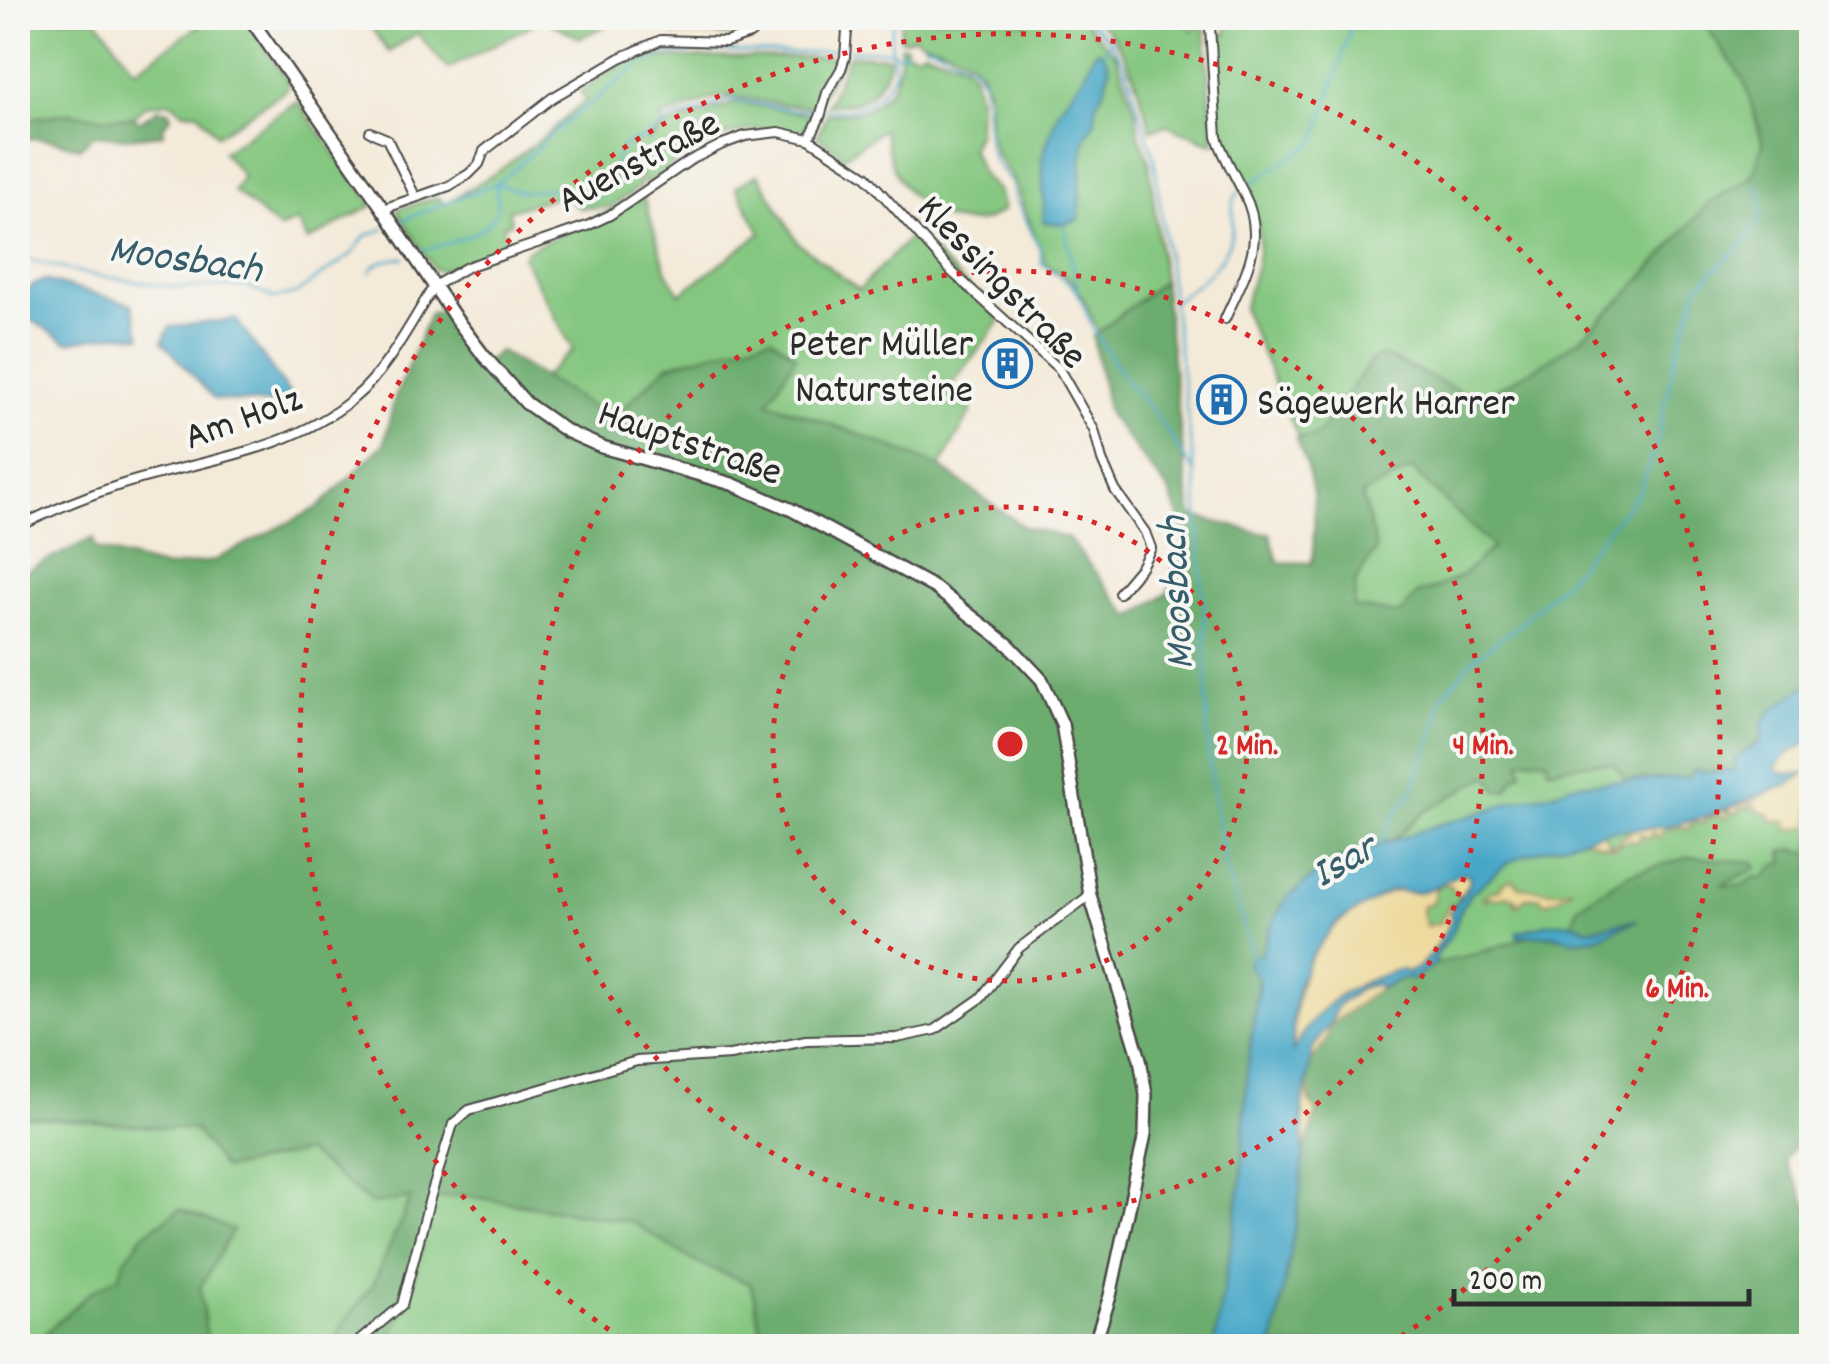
<svg xmlns="http://www.w3.org/2000/svg" width="1829" height="1364" viewBox="0 0 1829 1364" font-family="Dekko,sans-serif">
  <style>
    .green { fill: #85c780; stroke: #587956; stroke-width: 2.5 }
    .forest { fill: #6cac6e; stroke: #4c6c4c; stroke-width: 2.5; fill-rule: evenodd }
    .sand { fill: #eeda9e; stroke: #8c8264; stroke-width: 2.5 }
    .water { fill: #47a7c7; stroke: #396979; stroke-width: 2.5; fill-rule: evenodd }
    .lines { fill: none; stroke-linecap: round; stroke-linejoin: round }
    .stream { stroke: #47a7c7; stroke-width: 2.5 }
    .minor-casing { stroke: #494845; stroke-width: 12 }
    .secondary-casing { stroke: #494845; stroke-width: 16 }
    .minor { stroke: #fff; stroke-width: 8 }
    .secondary { stroke: #fff; stroke-width: 11 }
    .ring { fill: none; stroke: #d62828; stroke-width: 5; stroke-dasharray: 5 10 }
    .labels { text-anchor: middle; stroke-width: 8; stroke-linejoin: round; paint-order: stroke }
    .street-label { font-size: 40px; fill: #2b2b2b; stroke: #f6f6f2 }
    .poi-label { font-size: 40px; fill: #2b2b2b; stroke: #f6f6f2; text-anchor: end }
    .water-label { font-size: 42px; font-style: italic; fill: #365d69; stroke: #f6f6f2 }
    .centre { fill: #d62828; stroke: #f6f6f2; stroke-width: 5 }
    .ring-label { font-size: 30px; text-anchor: middle; font-weight: bold; fill: #d62828; stroke: #f6f6f2; stroke-width: 8; stroke-linejoin: round; paint-order: stroke }
  </style>
  <rect width="100%" height="100%" fill="#f6f6f2"/>
  <filter id="ink" filterUnits="userSpaceOnUse"><feTurbulence type="fractalNoise" baseFrequency=".01" numOctaves="2"/><feDisplacementMap in="SourceGraphic" scale="20" xChannelSelector="R" yChannelSelector="G"/><feConvolveMatrix kernelMatrix="1 2 1 2 8 2 1 2 1" color-interpolation-filters="sRGB"/></filter>
  <filter id="wash" filterUnits="userSpaceOnUse"><feTurbulence type="fractalNoise" baseFrequency=".0048" numOctaves="4" result="noise"/><feDisplacementMap in="SourceGraphic" scale="40" xChannelSelector="R" yChannelSelector="G"/><feGaussianBlur stdDeviation="2.25" result="paint"/><feColorMatrix in="noise" values="0 0 0 0 0 0 0 0 0 0 0 0 0 0 0 0 0 1.4 0 .05"/><feComposite in="paint" operator="in"/></filter>
  <g filter="url(#wash)">
    <rect width="100%" height="100%" fill="#f4ead9"/>
    <path class="green" d="M18,18h78l39,52 75,-52h35l44,65 -3,7 -69,45 -19,-23h-14l-13,-10 -25,3 -12,12 -28,1 -36,-5 -52,7z
      M364,18h399l-1,3 -32,14 -56,-1 -14,-14 -39,-2 -41,20 -37,-19 -95,50 -31,-36 -28,19z
      M901,18h105l19,5 5,-5 52,1 34,36 20,57 3,22 10,28 14,119 -64,51c-9,-16 -15,-38 -28,-51 -7,-8 -18,-11 -26,-19l-32,-82 -18,-27 -6,-21 -1,-40 -7,-21 -10,-10 -23,-12 -26,-8 -8,-5 -9,4 -5,-1z
      M1093,18h101l-7,4 5,8 9,-5 4,4 9,115 -47,-19 -16,5c-10,-32 -19,-69 -40,-96 -4,-6 -12,-11 -18,-16z
      M1368,18h335l8,16 25,34 75,-50v943l-93,385h-618l320,-720 150,-149 200,-266 -8,-92 -14,-27 15,53 -11,32 -43,26 -78,88 -50,47 -40,27 -63,34 -90,-41 -10,-2 -7,5 -51,71 -9,5h-13l-55,-128c11,-38 25,-67 8,-106l1,-6 -4,-6h-4l-23,-52 -8,-104 14,-1 -1,-14h54l77,8 5,-2z
      M900,46h6v5l12,3 5,-4 38,12 12,10 6,26 -1,34 -7,16 11,27 16,16 5,19c-6,4 -14,10 -21,11 -39,7 -74,-20 -89,-54 -5,-12 -7,-26 -10,-38l-39,28 -27,-21 10,-22c13,-1 29,0 41,-6 25,-12 33,-37 32,-62z
      M656,47l4,11 182,-1c-8,18 -19,32 -26,50l-32,-2 -53,-9 -13,1 -58,22 4,7 -18,15 6,-2 15,-13 71,-24 77,13c-8,27 -41,12 -63,15 -40,5 -74,31 -106,54l-17,-23 12,25 -30,21 -32,1 -15,-13 -55,15 2,13 -9,3 7,21 -69,24 -6,-2 -37,-58 1,-2 39,-12 8,7 55,-34 45,-34 41,-36 -6,-9 61,-39z
      M849,55l40,2c0,11 -2,13 -7,22 -15,26 -27,25 -55,26z
      M297,101l76,104 -65,36 -11,-20 -18,8 -45,-38 9,-15 -20,-24z
      M758,174l40,69 61,47 55,-57 87,87 -52,69 23,21 -32,57 -74,-30 -198,-72 -56,54 -70,-41 31,-28 -50,-93 4,-7 116,-54 24,76 13,22 81,-61 -25,-46z
      M1412,468l81,79 -29,27 -30,15 -17,5 -16,20 -48,-5 2,-27 21,-33 -14,-54z
      M18,1116l177,14 29,39 82,-17 66,52 40,-6 -39,86 -46,62h-309z
      M463,1195l169,27 63,40 56,22 13,62h-377l24,-54 21,-93z"/>
    <path class="forest" d="M1703,18h108v666l-6,2 -37,28 -6,10v16l-11,7 -17,24 -15,-1 -30,8 -63,2 -12,-16 -21,-1 -45,6 -1,-9 -16,-1 -11,2 2,11 -9,7 -6,11 -9,1 -9,-15 -9,4 -57,33 -29,26 -40,15 -36,18 -44,48 -13,34 -14,119 -6,112 -27,161h-450l-13,-62 -56,-22 -63,-40 -169,-27 -31,4 -21,93 -24,54h-60l46,-62 38,-86 -39,6 -66,-52 -82,17 -29,-39 -177,-14v-541l75,-37 2,11 71,19 47,-7 106,-54 65,-63 10,-43 36,-88 14,-2 39,53 16,-13 113,68 56,-54 103,-28 25,19 -28,46 98,35 74,30 84,60 44,11 63,79 37,-24 18,-58 -16,-42 -62,-79 -15,-77 70,-56 24,206 5,29 68,17h10l8,29 34,1c4,-54 6,-74 -16,-125l15,-1 9,-5 51,-71 7,-5 10,2 90,41 63,-34 40,-27 50,-47 78,-88 43,-26 11,-32 -4,-17 -16,-49 -32,-45zM1412,469l81,78 -29,27 -30,15 -17,5 -16,20 -47,-6 1,-26 21,-33 -14,-54z
      M158,109l11,2 2,6 -7,8 -1,9 -36,4 -33,-3 -15,13c-21,-7 -39,-13 -61,-8v-20l52,-7 36,5 28,-1 5,5z
      M1791,849l20,4v269l-26,38 26,52v134h-538l25,-136 6,-59 13,-38c-12,-15 -13,-40 -2,-57 7,-13 13,-15 14,-30l48,-36 23,-11h14l21,-15 57,-15 41,-15 21,1 21,5 56,-18 -44,7 -15,-6 6,-17 51,-32 61,-17 64,5 3,6 -36,17 21,1 13,-9 9,1 9,-11 11,-5 -2,-10z
      M180,1209l53,21 -33,58 8,58h-176l57,-53 30,-17 7,-18 18,-24z"/>
    <path class="sand" d="M1811,741v85l-16,4 -8,-1v-8h-14l-5,-7 -13,-5v-4l-3,-2 -3,2v3h-7l-7,6 -6,-3 -3,2 2,4 -4,2 -3,-4 -17,4v4h-11l-6,6 -8,-3 -3,3 -5,-1 -10,5 -1,5h-3l-4,-6 -4,7 -9,-5v6l-6,2 -6,-2 -14,8 -32,-10 21,-6 7,13 9,-2 2,-5 9,-5 -3,-4c49,2 132,-28 175,-53l-28,-5c7,-15 23,-22 37,-30z
      M1460,873l11,2 -1,6 -11,17 -10,-13 -7,-1 -6,5 -4,14 -9,2 -1,9 4,12 14,-3 9,-18h5l-4,9 2,5 -6,14 -26,35 -79,25 -23,21 -14,18 -11,22c1,-82 16,-125 95,-161 9,-5 19,1 30,-1 15,-2 29,-13 42,-19z
      M1512,879l8,8 41,5 6,-4 5,1 -13,9 -14,5 -5,-6 -14,1 -9,7 -2,-1 2,-5 -10,-4 -9,4 -9,-2 -4,3 -2,-3 7,-5 10,-3 2,-5z
      M1376,983l4,5 -51,38c-1,21 -11,22 -19,40l3,-18 20,-30 3,-11 25,-19z
      M1308,1085l1,17 8,10 -13,39 -2,-46z"/>
    <path class="water" d="M1099,50l5,4 6,12 -5,22 -9,16 -1,17 -10,17 -3,21 -3,60 -15,5 -20,-2 -2,-65 17,-48 22,-29 14,-28z
      M44,280l88,24 9,32 -22,-2 -52,8 -49,-30v-19z
      M236,319l58,81 -23,4 -57,-5 -52,-58 8,-14z
      M1811,684v57c-14,8 -29,14 -36,29l10,4h19l-18,11 -85,33 -35,9 -59,4 -82,24 -18,9 -37,30 -10,17 -6,20 -18,25 -1,8 -21,15h-14l-20,9 -4,-4 -15,4 -25,19 -3,11 -20,30 -11,57 2,46 -6,59 -25,136h-59l27,-161 6,-112 12,-93 -11,-16 4,-8 9,-2 13,-34 12,-21 32,-27 36,-18 86,-30 27,-7 47,-16 43,-9 14,-7 15,-2 102,-5 7,-8c12,5 26,0 39,1l2,-12 26,-19v-16l6,-10 37,-28zM1460,873l10,2c1,13 -15,26 -20,39l2,5c-9,19 -26,47 -44,54l-7,-4c-39,12 -72,26 -96,62 -4,6 -8,15 -12,21v-35l5,-32 10,-24 28,-38 56,-33 25,3 18,-6z
      M1637,920l-42,18 -20,2 -21,-5 -37,1v-4l32,-9h23l15,6z"/>
    <g class="lines">
      <path class="stream" d="M1086,18l24,22 15,26 29,92 42,326 9,144 3,125 14,101 31,104
        M924,44l9,2 42,21 8,13 6,66 5,15 18,22 2,13 27,54v13l27,19 10,11 16,38 33,51 25,28 42,61
        M849,50l42,1 6,3 9,-3
        M1104,54l5,-12
        M1245,187l70,-45 39,-124
        M403,220l93,-37 27,9 32,-4 20,11 28,-5 10,-19 5,-22 6,-8 25,-9 22,-16 25,-7 34,-14 62,11h56l17,-5 14,-10 16,-23c-3,-17 -7,-38 0,-54
        M1064,224l14,67
        M422,251c22,-7 59,-14 72,-35 6,-9 2,-24 2,-33l14,-10 41,-38 91,-73c37,-16 102,-9 143,-9 18,1 37,-2 56,-3
        M18,257l68,17 95,14 65,-2 28,12 21,-4 57,-40 13,-18 19,-7
        M370,273c6,-14 20,-13 34,-15
        M1173,302c26,-19 54,-38 59,-72 2,-15 -3,-26 7,-38
        M1380,846l12,-28 21,-27 23,-64 5,-29 29,-36 50,-38 47,-45 73,-89 15,-42 22,-97 22,-66 40,-37 22,-30v-22l-5,-13"/>
    </g>
  </g>
  <g filter="url(#ink)">
    <g class="lines">
      <defs>
        <path id="minor" d="M1206,18l4,9 7,110c7,21 18,38 27,57 24,46 0,82 -19,125
          M370,132l17,7 28,57
          M809,139l11,-22 7,-24 14,-24 4,-12 3,-39
          M383,209l66,-23 20,-12 10,-10 5,-13 68,-53 68,-40 41,-18 65,2 24,-8 18,-16
          M18,527c32,-16 65,-30 99,-41 79,-26 171,-32 237,-88 32,-26 58,-77 80,-112l33,-19 120,-41 23,-11 79,-54 34,-17 22,-8 34,-4 30,7 57,37 86,96 107,97 35,61 8,30 13,30 30,42 6,16 -10,19 -22,26
          M356,1346l3,-5 43,-36 28,-107 23,-74 16,-14 168,-49 93,-6 76,-15 91,-2 38,-8 46,-32 38,-50 71,-53"/>
        <path id="secondary" d="M250,18l133,191 73,110 28,37 42,47 40,28 36,16 130,37 58,25 145,79 74,57 33,35 20,44 28,171 50,164 6,36 -1,39 -35,162 -16,50"/>
      </defs>
      <use href="#minor" class="minor-casing"/>
      <use href="#secondary" class="secondary-casing"/>
      <use href="#minor" class="minor"/>
      <use href="#secondary" class="secondary"/>
    </g>
  </g>
  <g class="ring">
    <circle cx="1010" cy="744" r="237"/>
    <circle cx="1010" cy="744" r="473"/>
    <path d="M634 1346A710 710 0 1 1 1386 1346"/>
  </g>
  <defs>
    <symbol id="building-ring" viewBox="-11 -11 22 22"><circle r="9.5" fill="#f6f6f2" stroke="#1f6fb2" stroke-width="1.5"/><path d="M-4-6H4V6H1V3H-1V6H-4ZM-2.5-4.3h1.7v1.8h-1.7ZM.8-4.3h1.7v1.8H.8ZM-2.5-1h1.7V.8h-1.7ZM.8-1h1.7V.8H.8Z" fill="#1f6fb2"/></symbol>
  </defs>
  <g fill-rule="evenodd">
    <use href="#building-ring" x="980" y="336" width="55" height="55"/>
    <use href="#building-ring" x="1194" y="372" width="55" height="55"/>
  </g>
  <g class="labels">
    <g class="street-label">
      <text transform="translate(637 159) rotate(-28)" y="14">Auenstraße</text>
      <text transform="translate(1004 280) rotate(46)" y="14">Klessingstraße</text>
      <text transform="translate(242 415) rotate(-20)" y="14">Am Holz</text>
      <text transform="translate(691 440) rotate(19)" y="14">Hauptstraße</text>
    </g>
    <g class="poi-label">
      <text x="973" y="355">Peter Müller<tspan x="973" dy="46">Natursteine</tspan></text>
      <text x="1257" y="414" text-anchor="start">Sägewerk Harrer</text>
    </g>
    <g class="water-label">
      <text transform="translate(186 256) rotate(8)" y="15">Moosbach</text>
      <text transform="translate(1173 593) rotate(-93)" y="15">Moosbach</text>
      <text transform="translate(1342 858) rotate(-30)" y="15">Isar</text>
    </g>
  </g>
  <circle cx="1010" cy="744" r="15" class="centre"/>
  <g class="ring-label">
    <text x="1247" y="754">2 Min.</text>
    <text x="1483" y="754">4 Min.</text>
    <text x="1677" y="997">6 Min.</text>
  </g>
  <rect width="1829" height="1364" fill="none" stroke="#f6f6f2" stroke-width="60"/>
  <path d="M1454 1289v15h295v-15" fill="none" stroke="#2b2b2b" stroke-width="5"/>
  <text x="1469" y="1289" font-size="30" fill="#2b2b2b" stroke="#f6f6f2" stroke-width="8" paint-order="stroke">200 m</text>
</svg>
